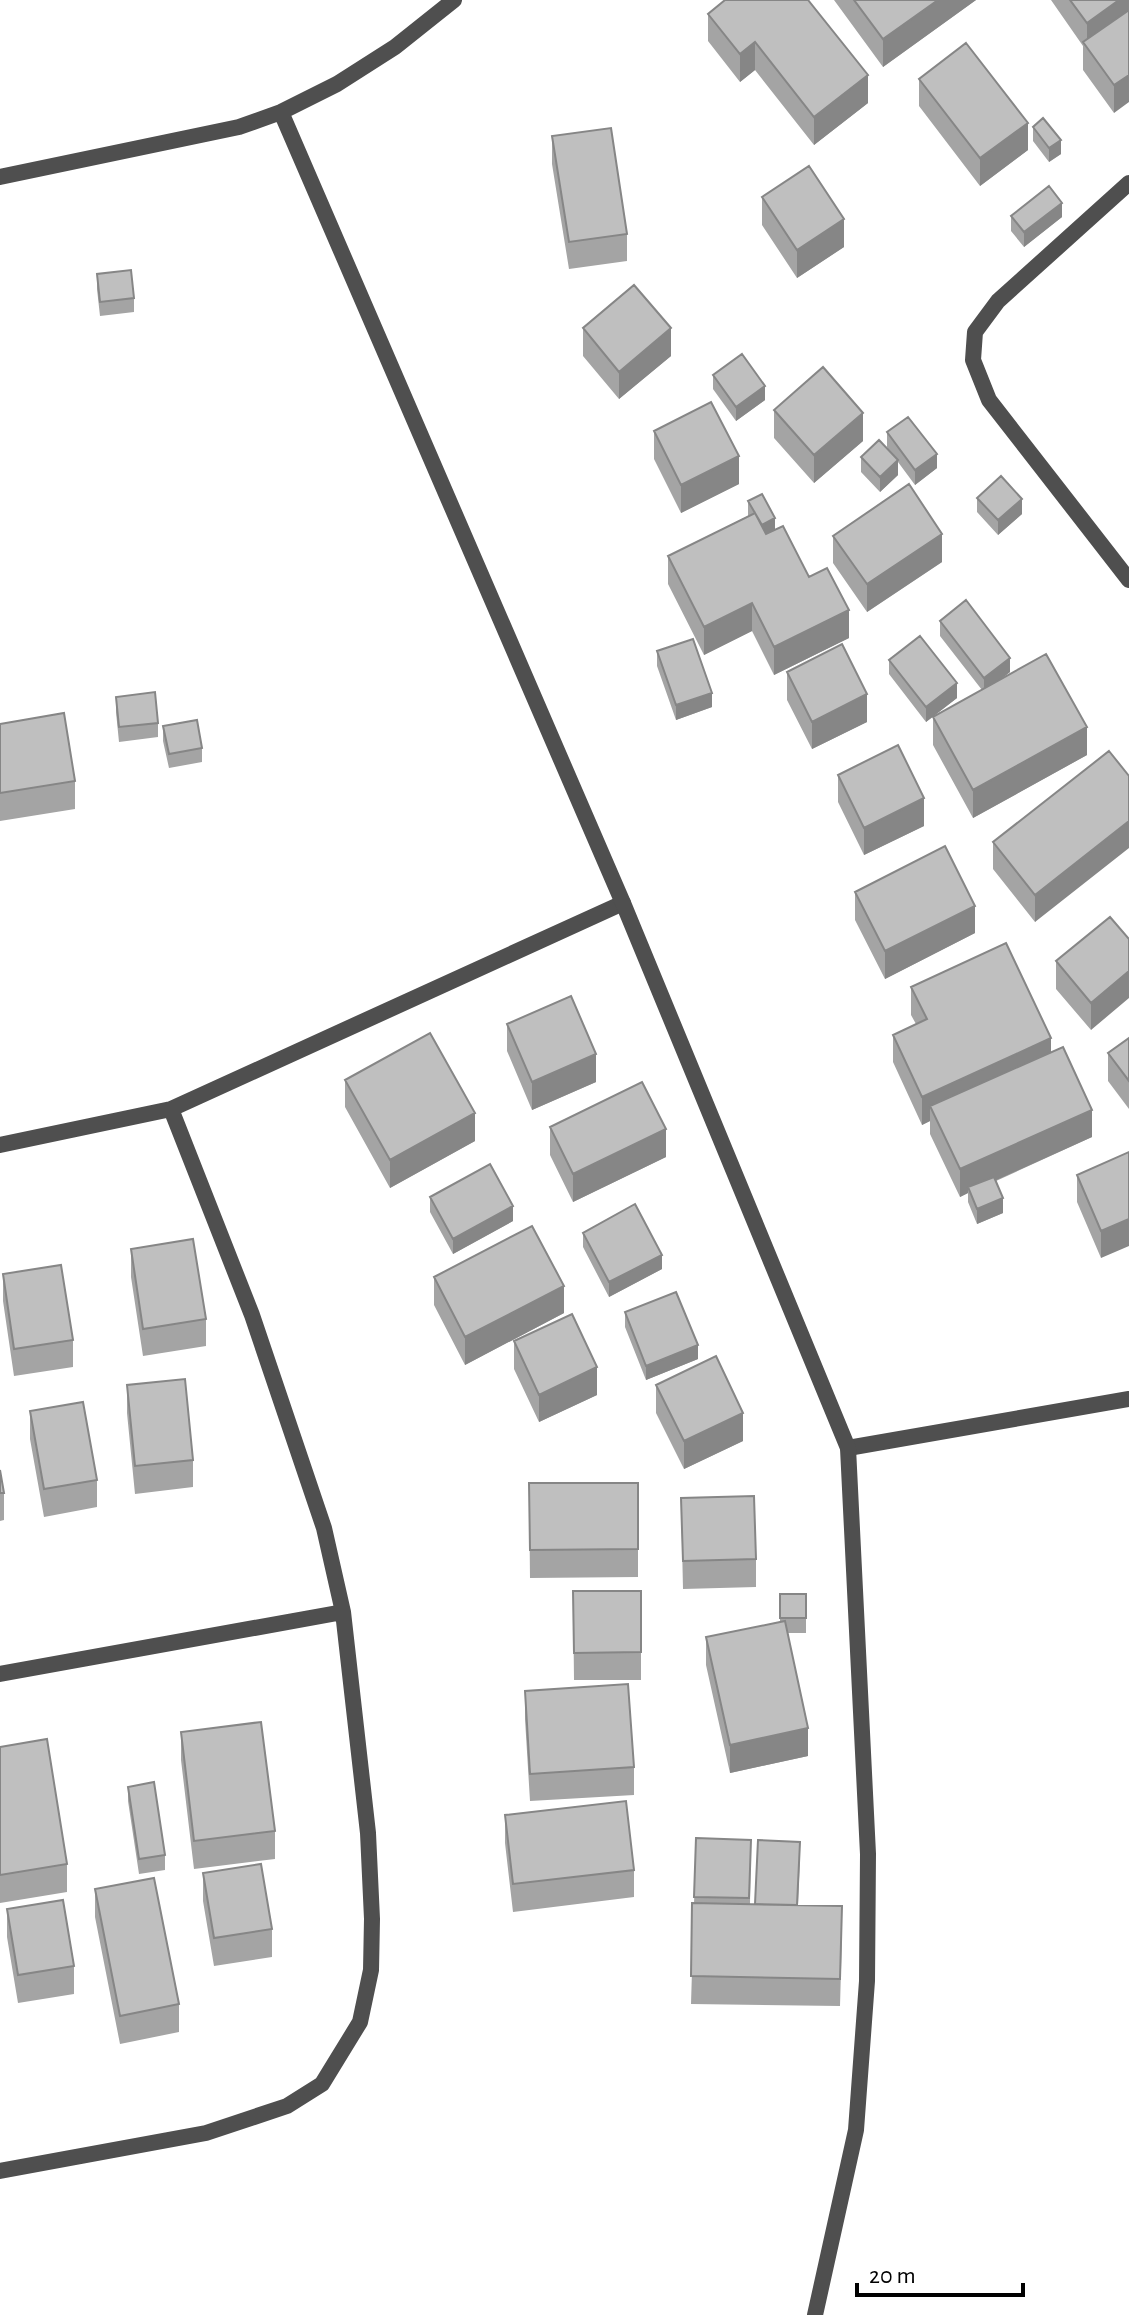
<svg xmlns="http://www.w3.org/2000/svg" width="1129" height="2315" viewBox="0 0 1129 2315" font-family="'Alegreya Sans',sans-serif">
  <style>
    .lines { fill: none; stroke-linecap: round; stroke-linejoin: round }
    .minor { stroke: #4f4f4f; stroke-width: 16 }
    .tertiary { stroke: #4f4f4f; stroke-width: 16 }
    .wall { fill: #a4a4a4 }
    .shaded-wall { fill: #868686 }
    .building { fill: #bfbfbf; stroke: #868686; stroke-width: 2 }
  </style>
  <rect width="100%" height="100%" fill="#fff"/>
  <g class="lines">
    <path class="minor" d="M1129,183l-131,118 -23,31 -2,28 16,40 140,180
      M0,1145l171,-36 452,-206
      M848,1448l281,-49
      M0,1674l343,-62
      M0,2171l206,-38 81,-27 35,-22 38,-62 11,-52 1,-51 -4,-86 -25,-221 -19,-84 -72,-213 -81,-206"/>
    <path class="tertiary" d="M281,112l342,791 225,545 20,406 -1,127 -11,149 -41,185
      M0,177l239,-50 42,-15 56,-28 58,-37 59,-47"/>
  </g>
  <path class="wall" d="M834,0h142l-93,67z
    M1051,0h78l-15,113 -31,-43v-24z
    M708,14l160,89 -54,42 -59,-75 -15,12 -32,-41z
    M919,79l109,71 -48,36 -61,-80z
    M1033,127l28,27 -12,8 -16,-21z
    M552,136l75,98v27l-58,8 -17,-105z
    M762,197l82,50 -47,31 -35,-53z
    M1011,216l51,1 -38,30 -13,-16z
    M97,274l37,24v14l-34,4 -3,-27z
    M583,328l88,28 -52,43 -36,-43z
    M713,375l52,25 -29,21 -23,-32z
    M774,410l89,31 -49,42 -40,-45z
    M654,431l85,53 -58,29 -27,-54z
    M887,432l50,36 -22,17 -17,-23v13l-18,17 -19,-20v-15l29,-5 -3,-5z
    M977,498l45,16 -24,21 -21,-23z
    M748,501l27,28 34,48 40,61 -75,37 -22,-44 -48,24 -36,-71v-28l80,-40z
    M833,536l109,26 -75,50 -34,-49z
    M940,621l70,51 -6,5 83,78 -114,63 -40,-73v-28l49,-27 -42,-54z
    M657,651l55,56 -36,13 -19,-54z
    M889,660l68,38 -31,24 -37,-48z
    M787,672l80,50 -55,27 -25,-49z
    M116,697l42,26v14l-39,5 -3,-30z
    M0,724l75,57v28l-75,12z
    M163,726l39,22v14l-33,6 -6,-27z
    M838,775l86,51 -60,29 -26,-53z
    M1129,776l-94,146 -42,-53v-27z
    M855,892l120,41 -90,46 -30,-59z
    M1110,917l-19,113 -35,-41v-28z
    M911,987l140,65 41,85 -96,44 7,32 -26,11 -9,-22v-9l-8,4 -30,-63v-13l-8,4 -29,-63v-27l23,-11 -5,-9z
    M507,1024l89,58 -64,28 -25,-59z
    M1129,1038v71l-21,-28v-28z
    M345,1080l130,61 -85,47 -45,-81z
    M550,1127l116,30 -93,45 -23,-47z
    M1129,1152l-28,106 -24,-56v-27z
    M430,1197l83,24 -60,33 -23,-42z
    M583,1233l79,36 -53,28 -26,-50z
    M131,1249l75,70v27l-63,10 -12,-79z
    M3,1274l70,66v27l-59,9 -11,-75z
    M434,1277l130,36 -99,52 -31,-60z
    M625,1312l73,47 -52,21 -21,-53z
    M514,1341l83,54 -58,27 -25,-53z
    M127,1385l66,75v27l-58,7 -8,-81z
    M656,1385l87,56 -59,28 -28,-56z
    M30,1411l67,69v27l-53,10 -14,-78z
    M0,1470l4,23v27l-4,1z
    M529,1483h109v94l-108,1z
    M681,1498l75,61v28l-73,2z
    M573,1591h68v89h-67z
    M780,1594h26v39h-18l20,123 -78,17 -24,-108v-28l74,-15z
    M525,1691l109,76v28l-104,6 -5,-82z
    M181,1732l94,99v28l-81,10 -13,-109z
    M0,1747l67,117v28l-67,11z
    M128,1787l37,68v15l-26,4 -11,-73z
    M505,1815l129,55v27l-121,15 -8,-69z
    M696,1838l55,2 -1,64h5l45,-48 -2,49 44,28 -2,73 -149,-2z
    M203,1873l69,56v28l-58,9 -11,-65z
    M95,1889l84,115v28l-59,12 -25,-127z
    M7,1909l67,57v28l-56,9 -11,-66z"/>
  <path class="shaded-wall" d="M938,0h38l-93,67v-28z
    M1119,0h10v21l-42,26v-24z
    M755,42v28l-15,12v-28z
    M868,75v28l-54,42v-28z
    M1129,75v27l-15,11v-28z
    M1028,123v27l-48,36v-28z
    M1061,140v14l-12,8v-14z
    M1062,203v14l-38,30v-15z
    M844,219v28l-47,31v-28z
    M671,328v28l-52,43v-27z
    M765,386v14l-29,21v-14z
    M863,413v28l-49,42v-28z
    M937,454v14l-22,17v-15z
    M739,456v28l-58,29v-28z
    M898,460v15l-18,17v-15z
    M1022,499v15l-24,21v-15z
    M775,518v14l-13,8v-15z
    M942,534v28l-75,50v-28z
    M752,603v28l-48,24v-28z
    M849,610v28l-75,37v-28z
    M1010,658v14l-26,20v-14z
    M957,683v15l-31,24v-15z
    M712,693v14l-36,13v-15z
    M867,694v28l-55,27v-27z
    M1087,727v28l-114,63v-28z
    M924,798v28l-60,29v-27z
    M1129,821v27l-94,74v-27z
    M975,906v27l-90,46v-28z
    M1129,971v27l-38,32v-27z
    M1051,1038v28l-121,40v15l-8,4v-28z
    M596,1054v28l-64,28v-28z
    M1092,1110v27l-122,55 -2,-5v6l-8,4v-28z
    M475,1113v28l-85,47v-28z
    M666,1129v28l-93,45v-28z
    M1003,1198v15l-26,11v-15z
    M513,1206v15l-60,33v-15z
    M1129,1219v27l-28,12v-27z
    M662,1255v14l-53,28v-15z
    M564,1286v27l-99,52v-28z
    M698,1345v14l-52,21v-14z
    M597,1367v28l-58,27v-27z
    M743,1413v28l-59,28v-28z
    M808,1728v28l-78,17v-28z"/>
  <path class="building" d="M725,0h83l60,75 -54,42 -59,-75 -15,12 -32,-40z
    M854,0h84l-55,39z
    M1070,0h49l-32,23z
    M1129,10v65l-15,10 -31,-43z
    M966,43l62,80 -48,35 -61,-79z
    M1043,118l18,22 -12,8 -16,-21z
    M611,128l16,106 -58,8 -17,-106z
    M809,166l35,53 -47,31 -35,-53z
    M1049,186l13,17 -38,29 -13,-16z
    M131,270l3,28 -34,4 -3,-28z
    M634,285l37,43 -52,44 -36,-44z
    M742,354l23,32 -29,21 -23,-32z
    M823,367l40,46 -49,42 -40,-45z
    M711,402l28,54 -58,29 -27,-54z
    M908,417l29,37 -22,16 -28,-38z
    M879,440l19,20 -18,17 -19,-20z
    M1001,476l21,23 -24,21 -21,-22z
    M909,484l33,50 -75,50 -34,-48z
    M762,494l13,24 -13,7 -14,-24z
    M755,513l11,21 17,-8 26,51 18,-9 22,42 -75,37 -22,-44 -48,24 -36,-71z
    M966,600l44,58 -26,20 -44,-57z
    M920,636l37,47 -31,24 -37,-47z
    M693,639l19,54 -36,12 -19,-54z
    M842,644l25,50 -55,28 -25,-50z
    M1046,654l41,73 -114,63 -40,-73z
    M155,692l3,31 -39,4 -3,-30z
    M64,713l11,68 -75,12v-69z
    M197,720l5,28 -33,6 -6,-28z
    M898,745l26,53 -60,30 -26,-53z
    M1109,751l20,25v45l-94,74 -42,-53z
    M945,846l30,60 -90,45 -30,-59z
    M1110,917l19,22v32l-38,32 -35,-42z
    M1006,943l45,95 -129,59 -29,-62 34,-16 -16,-32z
    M571,996l25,58 -64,28 -25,-58z
    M430,1033l45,80 -85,47 -45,-80z
    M1129,1038v43l-21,-28z
    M1063,1047l29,63 -132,59 -30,-63z
    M642,1082l24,47 -93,45 -23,-47z
    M1129,1152v67l-28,12 -24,-56z
    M490,1164l23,42 -60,33 -23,-42z
    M994,1177l9,21 -26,11 -9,-22z
    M635,1204l27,51 -53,27 -26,-49z
    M532,1226l32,60 -99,51 -31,-60z
    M193,1239l13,80 -63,10 -12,-80z
    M61,1265l12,75 -59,9 -11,-75z
    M676,1292l22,53 -52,21 -21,-54z
    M572,1314l25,53 -58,28 -25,-54z
    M716,1356l27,57 -59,28 -28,-56z
    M185,1379l8,81 -58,6 -8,-81z
    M83,1402l14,78 -53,9 -14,-78z
    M0,1470l4,23h-4z
    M529,1483h109v66l-108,1z
    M754,1496l2,63 -73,2 -2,-63z
    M573,1591h68v61l-67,1z
    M780,1594h26v24h-26z
    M785,1621l23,107 -78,17 -24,-108z
    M628,1684l6,83 -104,7 -5,-83z
    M261,1722l14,109 -81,10 -13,-109z
    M47,1739l20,125 -67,11v-128z
    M154,1782l11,73 -26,4 -11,-72z
    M626,1801l8,69 -121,14 -8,-69z
    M696,1838l55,2 -2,58 -55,-1z
    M758,1840l42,2 -3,63 -42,-1z
    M261,1864l11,65 -58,9 -11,-65z
    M154,1878l25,126 -59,12 -25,-127z
    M63,1900l11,66 -56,9 -11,-66z
    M692,1903l150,3 -2,73 -149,-3z"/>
  <path d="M857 2283v12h166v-12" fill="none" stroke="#000000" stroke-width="4"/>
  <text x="869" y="2283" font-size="24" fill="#000000" stroke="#ffffff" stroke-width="6" paint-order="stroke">20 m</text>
</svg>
